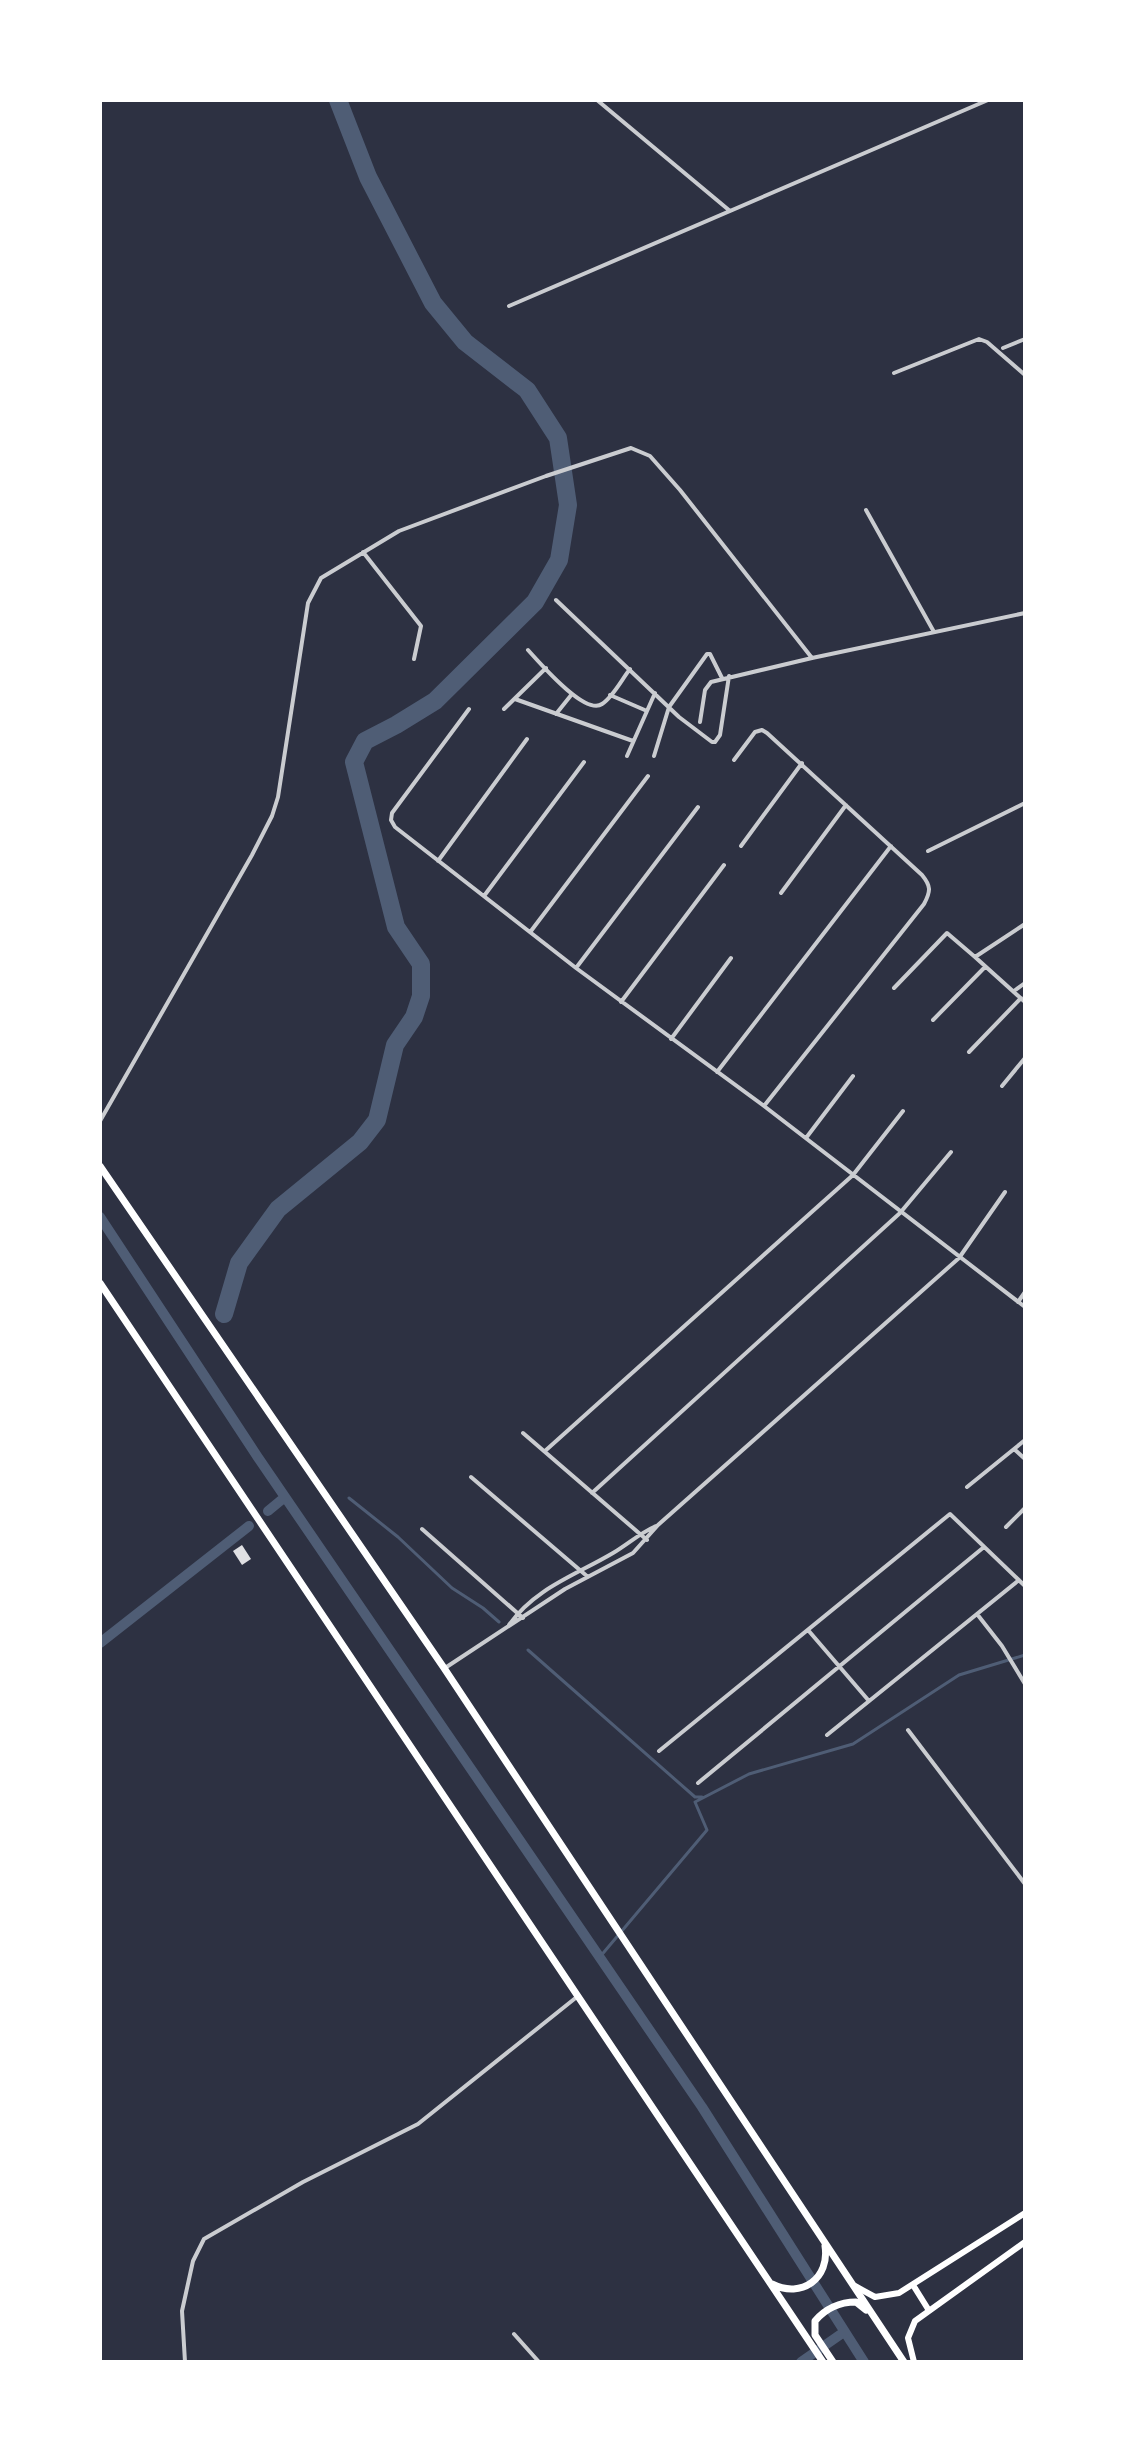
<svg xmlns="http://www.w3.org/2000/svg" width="1125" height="2462" viewBox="0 0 1125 2462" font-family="Georgia,serif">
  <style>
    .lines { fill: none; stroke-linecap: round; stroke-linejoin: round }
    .stream { stroke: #4f5d75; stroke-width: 3 }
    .canal { stroke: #4f5d75; stroke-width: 10 }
    .river { stroke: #4f5d75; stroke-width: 18 }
    .building { fill: #e0e0e3 }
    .minor { stroke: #caccd0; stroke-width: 4 }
    .secondary { stroke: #fff; stroke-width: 6 }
    .primary { stroke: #fff; stroke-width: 7 }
  </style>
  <rect width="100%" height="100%" fill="#2d3142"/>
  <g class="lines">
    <path class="stream" d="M349,1498l49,39 54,51 31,20 16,14
      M528,1650l167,147h7
      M599,1958l108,-128 -12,-28 54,-28 104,-30 106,-69 66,-20"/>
    <path class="canal" d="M100,1217l157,239 445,651 162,255
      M268,1511l17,-14
      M100,1643l149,-117
      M801,2362l43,-30"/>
    <path class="river" d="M224,1314l15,-51 39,-54 82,-67 17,-22 18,-75 19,-28 7,-21v-32l-25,-37 -42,-165 11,-21 31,-16 39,-24 100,-99 24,-42 9,-55 -10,-67 -31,-48 -62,-48 -32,-39 -65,-126 -30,-77"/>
  </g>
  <path class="building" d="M242,1545l9,14 -9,6 -9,-14z"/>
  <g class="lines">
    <path class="minor" d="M597,100l133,111
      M509,306l479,-206
      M1003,348l22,-9
      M894,373l85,-34 8,3 38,33
      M866,510l68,122
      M363,552l58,74 -7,33
      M556,600l123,117 33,25h3l5,-7 9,-59
      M528,650c12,13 57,66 74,54 11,-7 20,-25 28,-35
      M610,695l37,16
      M515,699l118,42
      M469,709l-77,104 -1,7 4,7 181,141 188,138 261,201
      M504,709l42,-41
      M556,714l16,-20
      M700,722l5,-32 6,-8 101,-24
      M627,756l28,-63
      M654,756l15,-49 38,-53h3l12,24
      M734,760l21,-28 7,-2 5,3 155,142c9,11 9,16 2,29l-160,202
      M741,846l61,-83
      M928,851l97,-48
      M438,861l89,-122
      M781,893l65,-88
      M484,896l100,-134
      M1025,924l-50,33 50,45
      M531,931l117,-155
      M576,968l122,-161
      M894,988l53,-55 28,24
      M1014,991l11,-8
      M621,1002l103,-137
      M933,1020l52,-53
      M671,1039l60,-81
      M969,1052l52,-54
      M717,1072l174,-226
      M1002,1086l23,-28
      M100,1121l152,-266 20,-39 6,-19 30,-194 13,-25 78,-47 147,-55 85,-28 19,8 30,34 132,168 213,-45
      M806,1138l47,-62
      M1018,1302l7,-10
      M523,1433l124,107
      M1025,1440l-11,9 11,10
      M545,1451l308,-276 50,-64
      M471,1477l117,100
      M967,1487l47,-38
      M592,1493l308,-280 51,-61
      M1006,1527l19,-19
      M422,1529l101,89
      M977,1614l25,32 23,38
      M509,1625c26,-37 67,-50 104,-72 15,-9 27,-20 43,-27
      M808,1630l61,71
      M445,1668l120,-79 68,-36 25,-28 301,-267 46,-66
      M908,1730l117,154
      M827,1735l192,-155
      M659,1751l291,-237 75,72
      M698,1783l286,-236
      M514,2334l25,28
      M185,2362l-3,-51 11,-50 11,-22 99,-57 115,-58 160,-128"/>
    <path class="secondary" d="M913,2285l15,24
      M855,2286l20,11 24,-4 126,-80
      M914,2362l-6,-24 7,-17 110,-79"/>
    <path class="primary" d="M100,1166l344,502 460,694
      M100,1283l723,1079
      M772,2284c30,15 58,-6 53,-38
      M833,2362l-18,-27v-14c10,-12 25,-19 41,-19l10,8"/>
  </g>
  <rect width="1125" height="2462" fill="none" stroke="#ffffff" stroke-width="204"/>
</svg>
